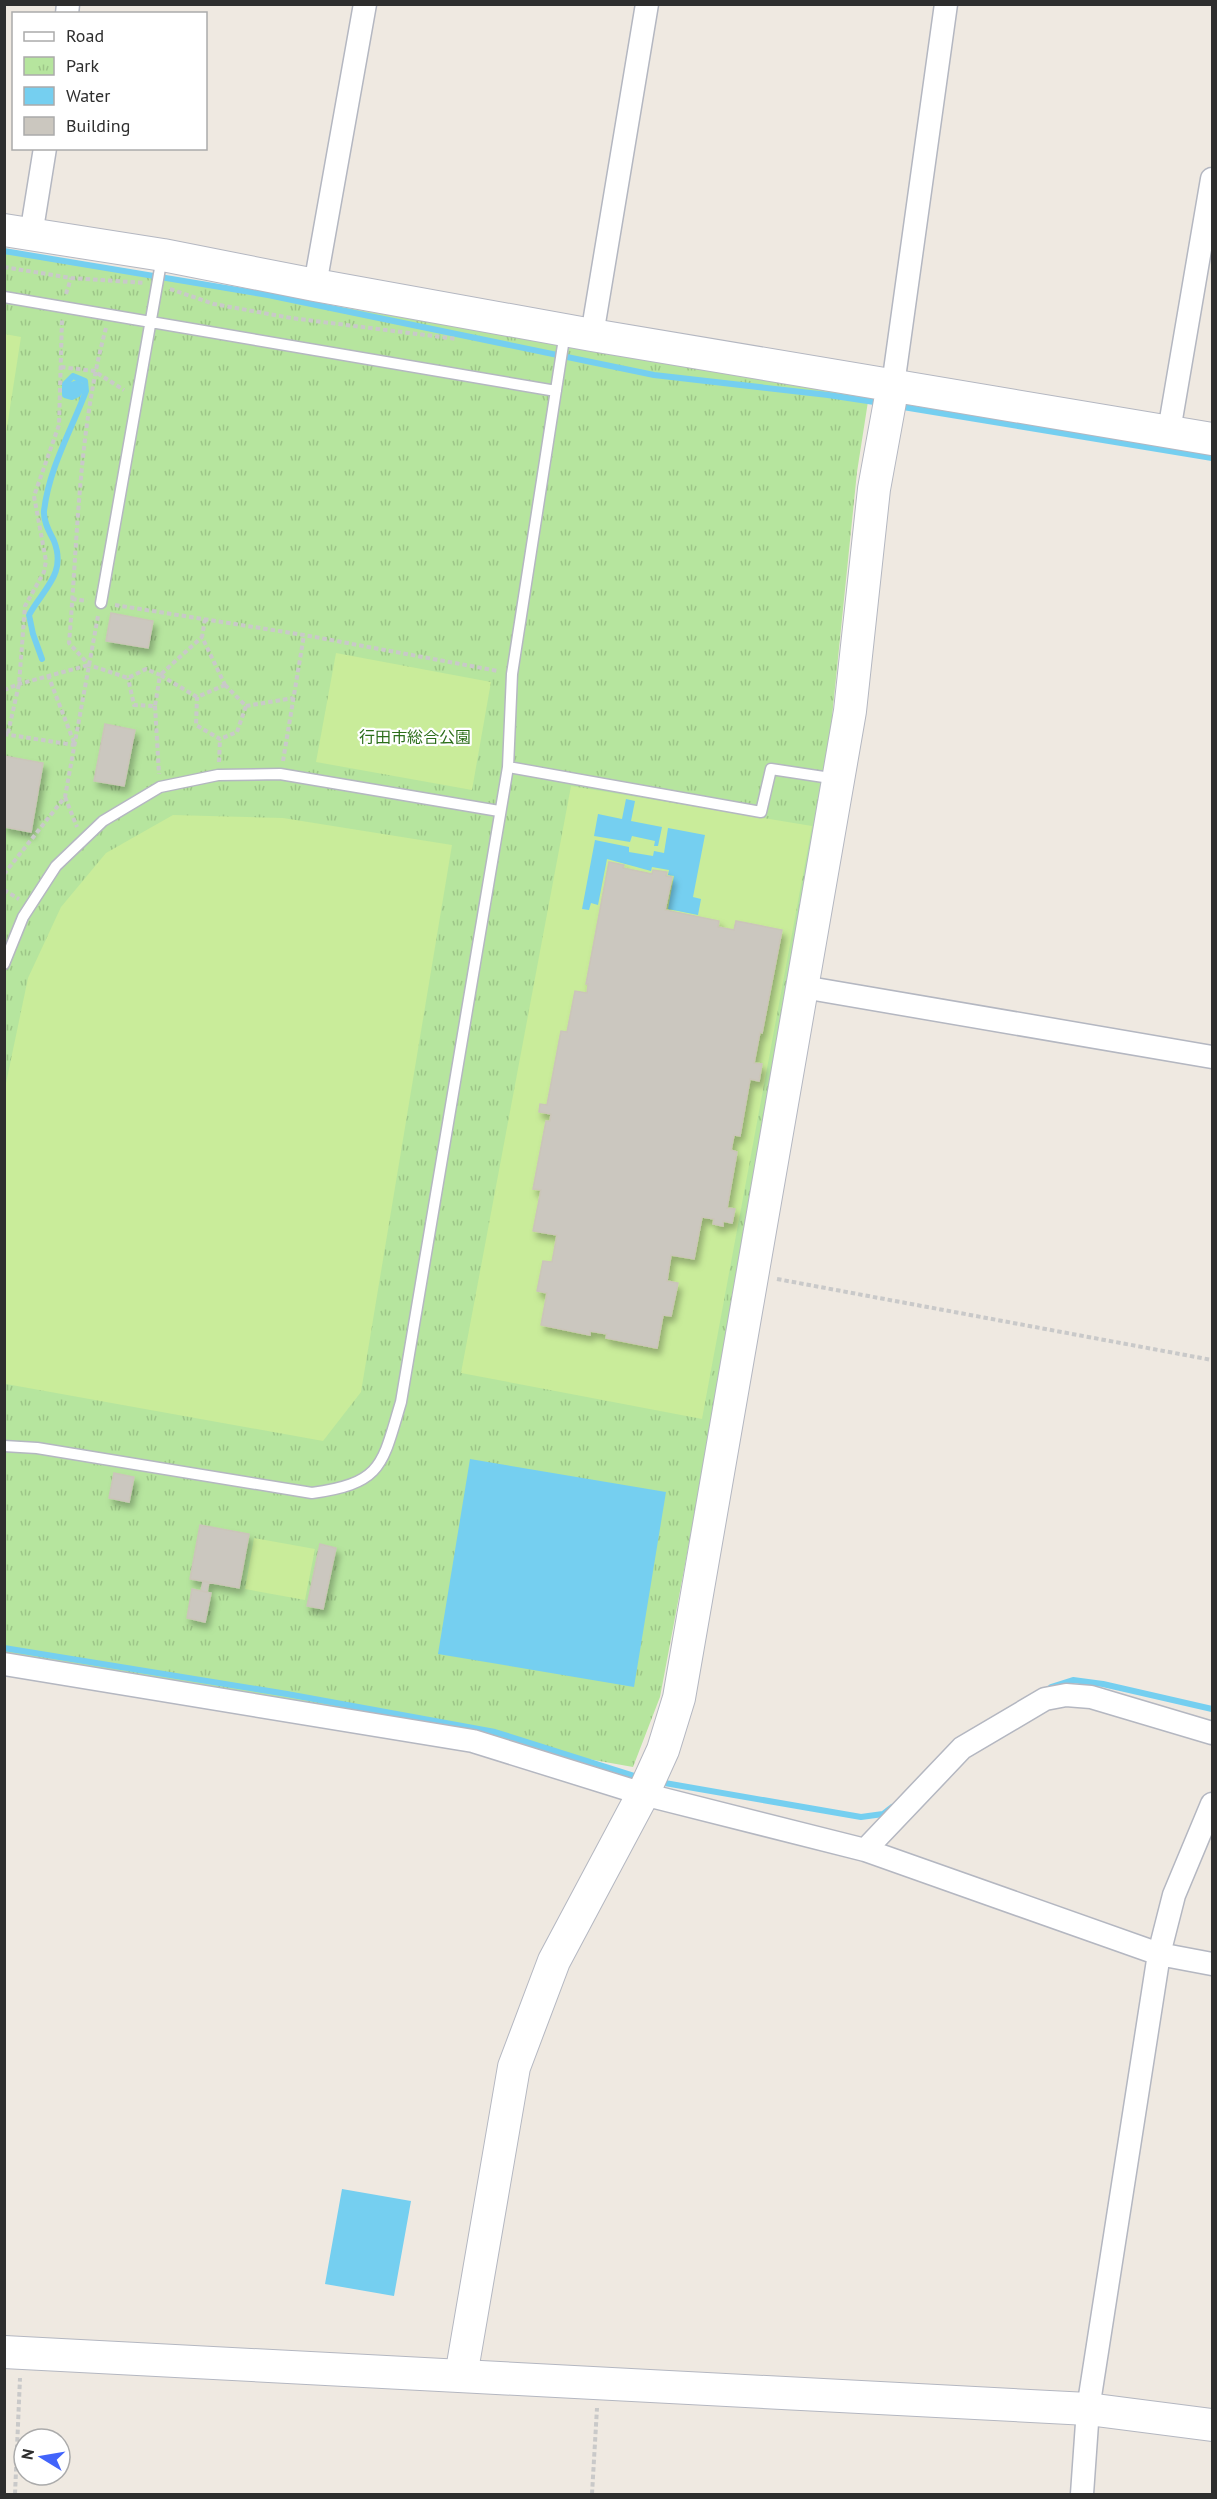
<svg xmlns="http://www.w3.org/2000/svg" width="1217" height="2499" viewBox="0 0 1217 2499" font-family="'PT Sans','Noto Sans JP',sans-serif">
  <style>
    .park { fill: url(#park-tufts) }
    .pitch { fill: #c9ec9a }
    .water { fill: #75cff0 }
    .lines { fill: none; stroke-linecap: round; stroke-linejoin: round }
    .stream { stroke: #75cff0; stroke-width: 6 }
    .building { fill: #cbc7bf; stroke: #cbc5ba; stroke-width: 1.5; filter: url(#shadow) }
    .lane-casing { stroke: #b4b7c1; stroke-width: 13 }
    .street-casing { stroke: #b4b7c1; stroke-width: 25 }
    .secondary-casing { stroke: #b4b7c1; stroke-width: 34 }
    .path { stroke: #c9c9c9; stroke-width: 4; stroke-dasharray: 4.5 3; stroke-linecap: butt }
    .lane { stroke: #fff; stroke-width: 10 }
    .street { stroke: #fff; stroke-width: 22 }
    .secondary { stroke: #fff; stroke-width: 32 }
    .labels { text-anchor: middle; stroke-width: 4.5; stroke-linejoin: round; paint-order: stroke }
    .park-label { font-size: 16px; fill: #2c6e1b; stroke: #fff }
  </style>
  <defs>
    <pattern id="park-tufts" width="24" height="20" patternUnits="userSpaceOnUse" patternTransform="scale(1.5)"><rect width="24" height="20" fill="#b6e59e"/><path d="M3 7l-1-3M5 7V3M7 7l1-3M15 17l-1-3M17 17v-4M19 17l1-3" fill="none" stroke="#9dc588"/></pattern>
    <filter id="shadow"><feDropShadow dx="3.5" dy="6" stdDeviation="3" flood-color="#0004"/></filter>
  </defs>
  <rect width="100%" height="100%" fill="#efe9e1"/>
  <path class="park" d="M4,251l865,144 -12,77 -31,304 -108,614 -58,307 -27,70 -628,-112z"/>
  <path class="pitch" d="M5,334l16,3 -16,103 -1,-106z
    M336,653l155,29 -19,108 -156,-28z
    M571,786l241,40 -110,593 -241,-46z
    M173,815l110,3 169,27 -91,547 -38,49 -317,-57 -1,-6v-290l23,-110 33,-71 45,-54z
    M254,1538l61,11 -10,51 -60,-11z"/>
  <path class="water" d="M626,799l9,2 -4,20 31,6 -4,19h-4l1,-5 -23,-5 -2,6 -36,-6 4,-22 24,5z
    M668,828l37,7 -12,62 8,2 -3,16 -30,-6 6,-33 -6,-1 1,-5 -17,-3 -1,4 -44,-12 -9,46 -7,-2 -2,7 -7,-1 13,-69 34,7v5l24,4 1,-5 10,2z
    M470,1459l196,33 -32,195 -196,-33z
    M342,2189l69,12 -17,95 -69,-12z"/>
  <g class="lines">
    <path class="stream" d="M4,251l264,44 386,80 174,20 53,8
      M897,406l315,52
      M42,659l-9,-25 -4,-19c14,-26 38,-41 25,-74 -4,-8 -11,-20 -10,-30 5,-43 27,-80 42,-120l-1,-10 -12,-5 -8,8v11l7,2 6,-3 4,-7 -5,-4 -8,3v5h6l2,-2 -3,-1
      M4,1648l283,46 208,38 146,46
      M1051,1687l22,-7 30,4 109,25
      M659,1782l202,35 22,-3 9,-7"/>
  </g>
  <path class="building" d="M111,613l42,8 -5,27 -42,-7z
    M105,724l30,6 -11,56 -30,-5z
    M4,756l39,7 -12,69 -27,-5z
    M609,862l15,3 -1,3 29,6 1,-4 14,2 -1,4 6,1 -7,33 54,11 -1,6 16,3 2,-9 46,9 -20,103 -2,-1 -6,31 8,1 -3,17 -9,-2 -10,57 -6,-1 -3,15 6,2 -10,56 8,1 -3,14 -9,-2v5l-10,-2 1,-5 -12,-2 -8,42 -23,-4 -4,26 11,2 -7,33 -8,-1 -6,33 -51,-10 1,-4 -17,-3v4l-49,-10 6,-32 -10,-2 6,-30 9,1 5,-27 -24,-4 8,-41 -8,-1 13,-68h4l1,-7 -12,-2 1,-8 7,1 14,-74 6,1 8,-41 12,2 1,-9h-2z
    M114,1473l20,4 -5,25 -20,-4z
    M200,1525l49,9 -10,54 -49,-9z
    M320,1544l16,4 -13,61 -16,-3z
    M203,1581l6,1 -2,10 -6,-1z
    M192,1589l19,4 -6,29 -18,-4z"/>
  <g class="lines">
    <defs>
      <path id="lane" d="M4,297l552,94
        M101,603l61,-346
        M508,767l253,45 10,-43 66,10
        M4,964l19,-47 33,-51 47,-45 57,-34 58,-12 62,-1 219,37
        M4,1446l33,2 275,45c71,-10 70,-28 89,-91l107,-635 4,-93 53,-342"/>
      <path id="street" d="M67,14l1,-10
        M31,235l14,-87
        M315,285l50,-281
        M592,335l55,-331
        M893,385l53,-381
        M1169,431l43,-252
        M803,987l409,70
        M4,1664l469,77 170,53 222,56 294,104 53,10
        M865,1850l97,-102 83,-49 21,-4 25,2 121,36
        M1082,2494l6,-85 71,-455 15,-59 38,-91"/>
      <path id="secondary" d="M4,230l159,25 152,30 277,50 620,104
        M4,2352l1084,57 124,16
        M461,2376l53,-309 40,-106 89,-167 20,-44 16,-52 171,-987 24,-222 19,-104"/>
    </defs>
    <use href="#lane" class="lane-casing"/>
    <use href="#street" class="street-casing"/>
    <use href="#secondary" class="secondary-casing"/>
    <path class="path" d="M4,267l67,11 74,5
      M170,289l44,15 77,14 166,21
      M66,294l5,-16
      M106,328c-28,102 -28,210 -37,315l20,22 39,13 18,-9 14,6 -5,31 -21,-1 -6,-27
      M61,367l33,4 30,19
      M72,599l15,2
      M115,605l189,30 194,36
      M205,619l-3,18 23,48
      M48,675l27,70
      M225,685l21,21 -9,26 -17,7 -24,-14 1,-28z
      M4,690l15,-6 70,-19
      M197,697l-37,-22 42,-38
      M155,706l4,68
      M246,706l47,-8
      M8,733l11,-49 6,-78 19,-34 2,-11 -12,-65 25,-71 3,-106
      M4,734l70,11
      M283,761l21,-126
      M219,762l1,-23
      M65,797l12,30
      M4,874l61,-77 33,-181
      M4,890l15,9
      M777,1279l435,81
      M15,2494l5,-116
      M592,2494l5,-86"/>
    <use href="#lane" class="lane"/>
    <use href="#street" class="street"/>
    <use href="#secondary" class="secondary"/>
  </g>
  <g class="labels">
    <g class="park-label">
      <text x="415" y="743">行田市総合公園</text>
    </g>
  </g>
  <rect width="1217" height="2499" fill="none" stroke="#2e2e2e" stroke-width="12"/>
  <rect x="12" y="12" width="195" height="138" fill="#ffffff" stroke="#ababab" stroke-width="1.5"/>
  <rect x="24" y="32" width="30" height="9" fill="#ffffff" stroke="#ababab" stroke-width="1.5"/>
  <text x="66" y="42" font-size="18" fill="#2e2e2e">Road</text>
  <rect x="24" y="57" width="30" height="18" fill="url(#park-tufts)" stroke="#ababab" stroke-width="1.5"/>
  <text x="66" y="72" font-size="18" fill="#2e2e2e">Park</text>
  <rect x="24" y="87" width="30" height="18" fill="#75cff0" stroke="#ababab" stroke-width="1.5"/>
  <text x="66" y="102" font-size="18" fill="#2e2e2e">Water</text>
  <rect x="24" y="117" width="30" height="18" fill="#cbc7bf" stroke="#ababab" stroke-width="1.5"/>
  <text x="66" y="132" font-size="18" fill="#2e2e2e">Building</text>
  <g transform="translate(42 2457) rotate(281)"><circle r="28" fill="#ffffff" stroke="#ababab" stroke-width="1.5"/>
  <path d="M0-4.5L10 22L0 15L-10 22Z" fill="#4264fb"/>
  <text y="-9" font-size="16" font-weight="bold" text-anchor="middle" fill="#2e2e2e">N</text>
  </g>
</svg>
